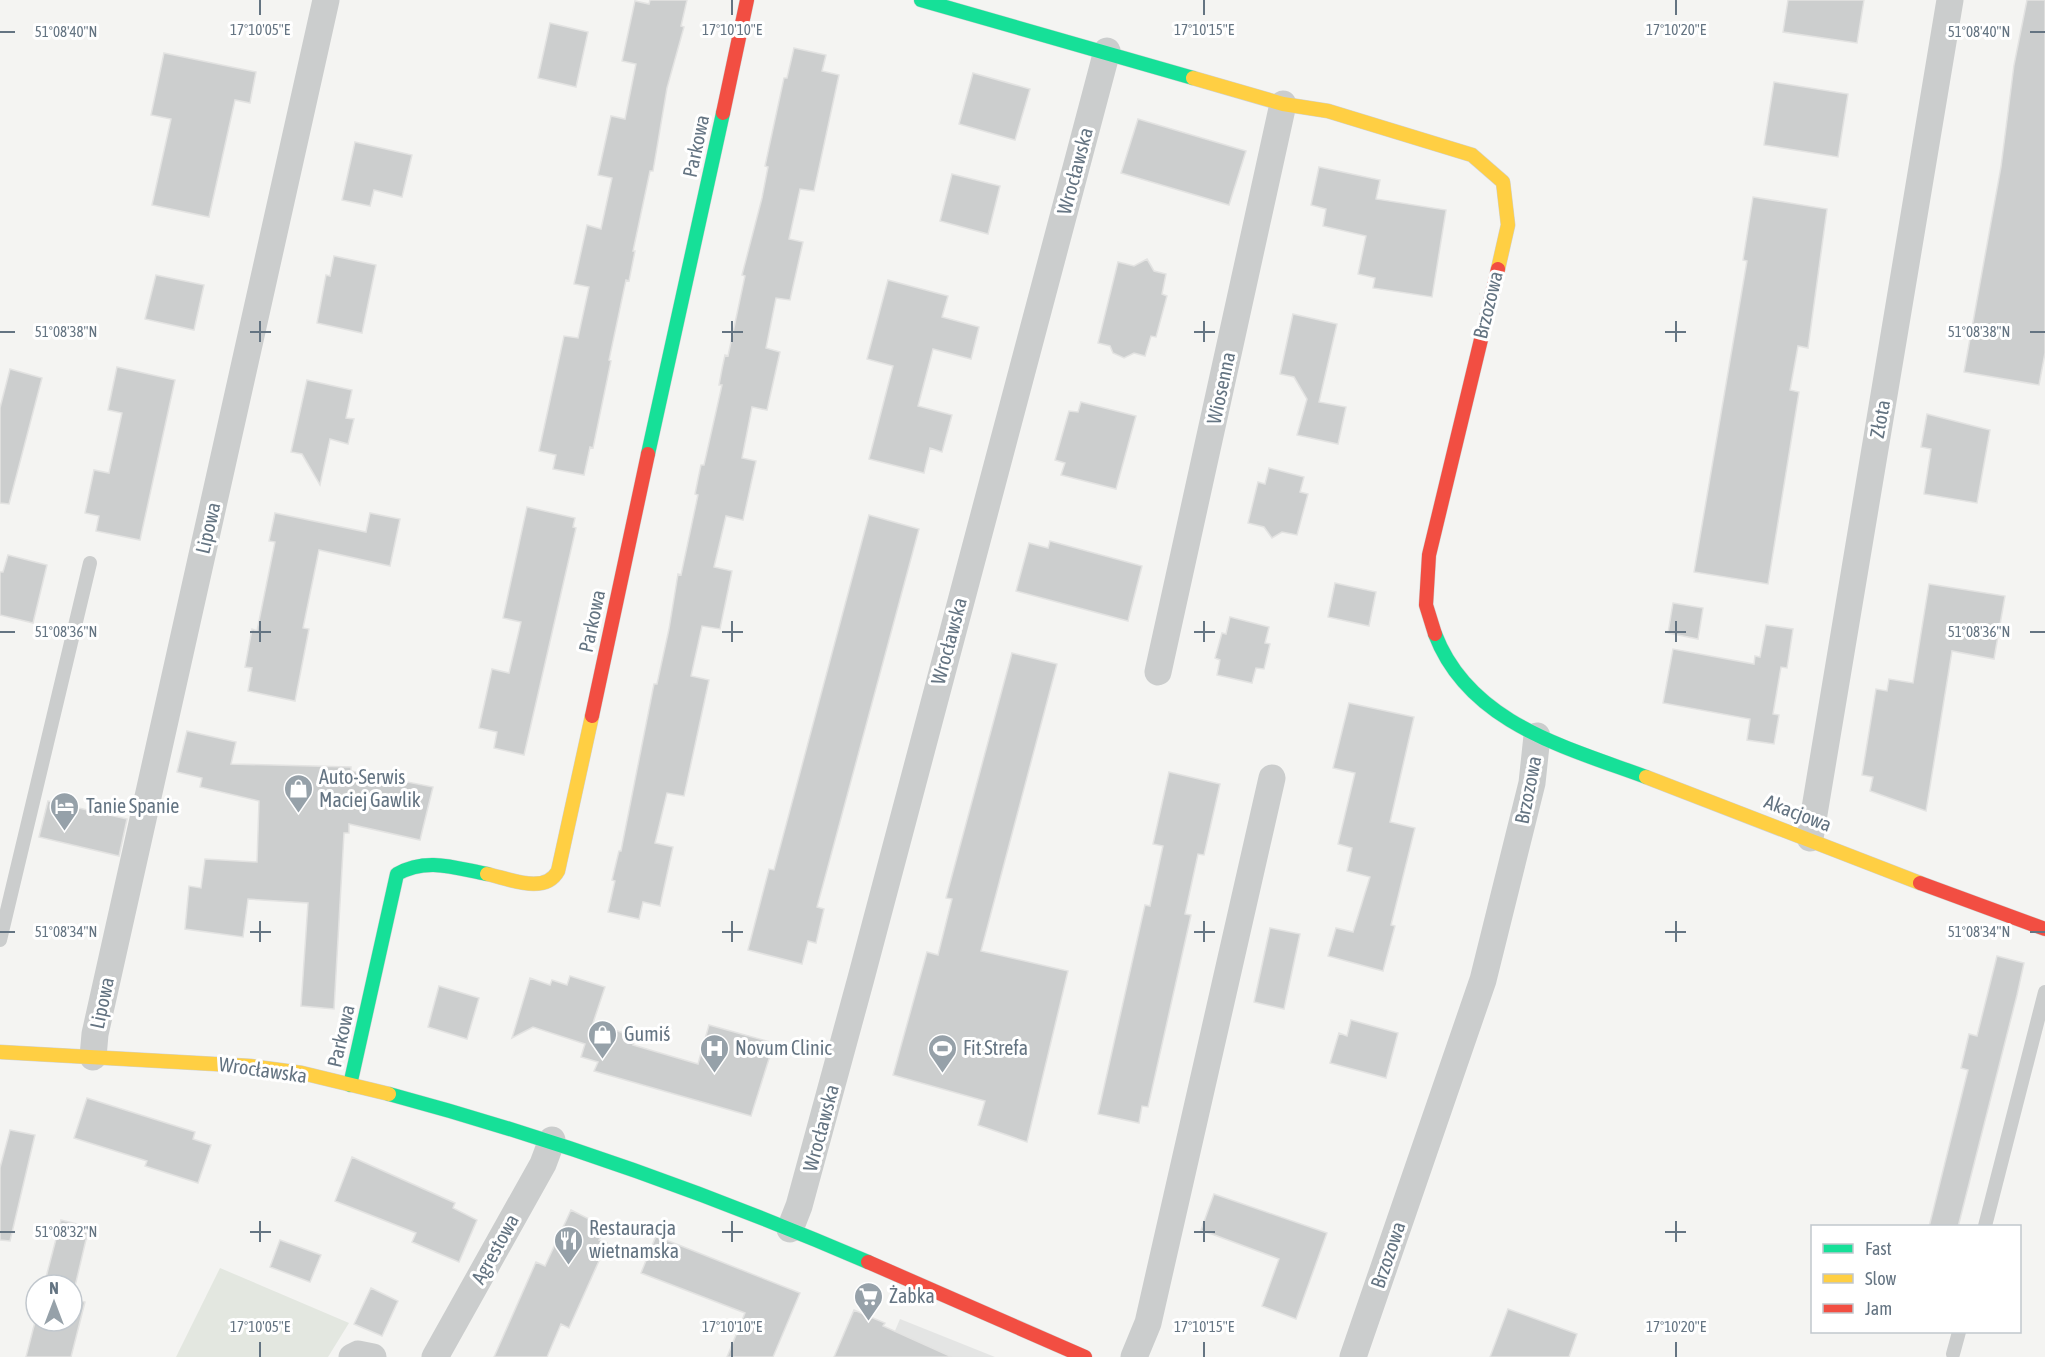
<svg xmlns="http://www.w3.org/2000/svg" width="2045" height="1357" viewBox="0 0 2045 1357" font-family="'Asap Condensed',sans-serif">
  <style>
    .built { fill: #e4e5e4 }
    .green { fill: #e3e7e0 }
    .building { fill: #cccece; stroke: #e3e3e2; stroke-width: 1.5 }
    .lines { fill: none; stroke-linecap: round; stroke-linejoin: round }
    .fast-casing { stroke: #d0d2d2; stroke-width: 15 }
    .slow-casing { stroke: #d0d2d2; stroke-width: 15 }
    .jam-casing { stroke: #d0d2d2; stroke-width: 15 }
    .lane { stroke: #cbcdcd; stroke-width: 14 }
    .street { stroke: #cbcdcd; stroke-width: 27 }
    .fast { stroke: #16e098; stroke-width: 14 }
    .slow { stroke: #ffcf43; stroke-width: 14 }
    .jam { stroke: #f24e42; stroke-width: 14 }
    .ticks { fill: none; stroke: #647482; stroke-width: 2 }
    .labels { text-anchor: middle; stroke-width: 6; stroke-linejoin: round; paint-order: stroke }
    .street-label { font-size: 20px; fill: #647482; stroke: #fff }
    .poi-label { font-size: 20px; fill: #647482; stroke: #fff; text-anchor: start }
    .ticks-label { font-size: 15px; text-anchor: middle; fill: #647482; stroke: #fff; stroke-width: 6; stroke-linejoin: round; paint-order: stroke }
  </style>
  <rect width="100%" height="100%" fill="#f4f4f2"/>
  <path class="built" d="M900,1319l95,38h-111z"/>
  <path class="green" d="M220,1268l129,55 -21,34h-152z"/>
  <path class="building" d="M650,0h37l-6,26 3,1 -17,61 -14,83h-3l-17,80h2l-6,30 -3,-1 -17,80 2,1 -18,87 -3,-1 -6,28 -31,-6 3,-14 -17,-4 25,-115 14,2 11,-51 -15,-3 13,-59 14,4 11,-51 -14,-3 13,-59 14,3 11,-55 -14,-3 13,-60 14,3z
    M1788,0h76l-7,43 -74,-11z
    M2027,0h18v353l-6,32 -75,-13 37,-205 13,-102z
    M550,23l38,9 -12,55 -38,-9z
    M794,48l32,7 -4,16 17,4 -25,116 -14,-2 -11,50 14,3 -13,58 -14,-2 -10,50 14,4 -13,58 -15,-3 -10,51 14,3 -13,59 -17,-4 -12,51 18,4 -12,58 -18,-3 -11,50 18,4 -25,116 -17,-3 -12,50 18,4 -13,59 -17,-4 -4,17 -31,-7 7,-31 -3,-1 7,-29h2l33,-167h3l12,-55 9,-55 3,1 17,-80 -3,-1 3,-15 3,-14h3l18,-80h-3l3,-16 3,-14 3,1 17,-80 -3,-1 20,-77 6,-31 -3,-1 19,-88h3z
    M164,53l92,19 -6,31 -15,-3 -26,117 -57,-12 19,-86 -20,-4z
    M973,73l57,16 -15,51 -56,-16z
    M1774,82l74,12 -10,63 -74,-12z
    M1138,119l108,32 -17,54 -108,-32z
    M355,142l57,13 -10,42 -28,-7 -4,16 -28,-6z
    M1319,167l61,13 -4,19 70,11 -14,87 -59,-9 2,-10 -17,-4 8,-38 -43,-10 3,-17 -15,-4z
    M952,174l48,12 -12,48 -48,-13z
    M1753,197l74,12 -19,139 -10,-2 -8,44 9,2 -31,192 -74,-12 53,-311 -4,-1z
    M334,256l42,9 -14,68 -45,-10 9,-48 4,1z
    M1147,259l7,12 12,3 -4,20 5,2 -11,41 -5,-1 -6,20 -11,-3 -10,5 -11,-5 -3,-7 -12,-3 20,-81 16,4z
    M156,275l48,10 -10,45 -49,-11z
    M888,280l60,16 -6,21 37,10 -8,32 -38,-10 -15,57 34,9 -10,37 -12,-4 -6,25 -55,-14 24,-93 -26,-7z
    M1293,314l44,10 -18,78 27,5 -8,37 -41,-9 10,-36 -13,-22 -14,-3z
    M117,367l58,13 -35,160 -44,-9 3,-15 -14,-3 9,-43 15,3 13,-60 -14,-3z
    M10,369l32,9 -33,126 -9,-1v-95z
    M307,380l45,10 -6,28 8,1 -6,25 -18,-5 -10,46 -18,-31 -11,-2z
    M1081,402l55,14 -20,73 -55,-14 4,-12 -10,-3 14,-49 9,1z
    M1927,414l63,16 -13,73 -53,-9 7,-45 -10,-2z
    M1269,468l35,9 -4,15 8,2 -11,41 -15,-3 -10,6 -8,-11 -16,-4 10,-41 7,2z
    M527,507l48,11 -2,9 3,1 -52,227 -30,-7 3,-16 -18,-4 13,-59 17,4 12,-51 -18,-4z
    M275,513l91,19 4,-19 30,6 -10,47 -71,-16 -16,78 6,1 -14,72 -47,-10 4,-23 -7,-1 7,-38 5,2 18,-89 -6,-1z
    M869,515l50,14 -102,378 7,2 -8,34 -8,-2 -6,23 -54,-14 21,-81 5,1z
    M1050,541l92,25 -14,55 -112,-30 13,-48 19,5z
    M8,555l39,10 -14,58 -33,-8v-43h3z
    M1335,583l41,9 -7,34 -41,-9z
    M1929,584l76,12 -11,63 -42,-8 -26,160 -56,-20 3,-14 -11,-2 14,-86 11,2 2,-12 24,4z
    M1673,603l30,5 -5,31 -30,-6z
    M1230,617l39,10 -4,16 5,1 -6,25 -8,-1 -4,15 -35,-8 3,-15 -5,-2 7,-25 4,1z
    M1766,625l27,4 -6,39 -6,-1 -8,47 6,1 -5,29 -27,-4 3,-21 -87,-16 10,-54 81,15 1,-8 5,1z
    M1012,653l45,11 -76,287 87,20 -41,171 -49,-17 7,-24 -92,-26 34,-123 11,3 14,-56 -6,-1z
    M1349,703l65,14 -24,105 25,6 -24,97 4,1 -12,45 -55,-15 8,-28 17,4 17,-55 -23,-6 5,-23 -14,-4 17,-71 -22,-5z
    M187,731l49,11 -5,22 120,3v4l82,16 -13,53 -71,-16v9h-5l-10,176 -33,-3 7,-103 -60,-4 -5,38 -58,-8 4,-43 12,2 4,-29 52,3 2,-61 -59,-14 2,-9 -25,-6z
    M1169,772l51,12 -16,71 -6,-1 -13,60 6,1 -43,192 -6,-1 -3,17 -41,-9 47,-209 5,1 13,-60 -10,-2z
    M48,801l79,18 -8,37 -80,-19z
    M1270,928l30,6 -16,75 -30,-7z
    M1997,956l27,7 -7,32 -59,232h-29l39,-157 -7,-2 8,-34 8,2z
    M570,976l35,11 -12,36 43,14 -3,8 65,19 11,-39 65,18 -23,73 -157,-45 4,-9 -17,-5 4,-13 -52,-17 -21,11 18,-60 20,7 2,-5 15,5z
    M439,986l40,12 -12,41 -39,-12z
    M1351,1020l47,13 -12,45 -56,-15 9,-30 8,3z
    M87,1098l108,34 -2,7 18,6 -13,38 -53,-17 2,-5 -73,-23z
    M10,1130l25,5 -25,106 -10,-1v-72z
    M352,1157l103,46 -2,5 24,12 -18,42 -47,-20 4,-9 -81,-32z
    M1214,1194l113,39 -31,86 -34,-13 17,-47 -78,-29z
    M571,1210l34,17 -6,13 8,3 -38,85 -8,-4 -14,33h-53l42,-95 9,4z
    M61,1220l28,7 -17,72 13,3 -14,55h-45l10,-39v3h36v-36h-28z
    M656,1236l144,57 -27,64h-46l18,-44 -104,-40z
    M280,1240l41,15 -11,27 -40,-15z
    M371,1288l27,13 -16,35 -28,-12z
    M1508,1309l69,25 -8,23h-79z
    M854,1310l31,13 -2,3 69,31h-118z"/>
  <g class="lines">
    <defs>
      <path id="fast" d="M921,0l272,78
        M648,454l75,-341
        M1435,634c34,89 130,113 211,143
        M350,1085l47,-211c30,-17 58,-6 90,0
        M389,1094c164,44 323,101 479,168"/>
      <path id="slow" d="M1193,78l90,26 45,7 144,44 31,27 5,43 -10,44
        M1646,777l274,106
        M487,874c23,5 58,21 71,-3l34,-155
        M0,1052l250,14 52,7 87,21"/>
      <path id="jam" d="M723,113l24,-113
        M1435,634l-9,-29 3,-50 69,-286
        M592,716l56,-262
        M1920,883l125,46
        M868,1262l217,95"/>
    </defs>
    <use href="#fast" class="fast-casing"/>
    <use href="#slow" class="slow-casing"/>
    <use href="#jam" class="jam-casing"/>
    <path class="lane" d="M0,940l90,-377
      M1985,1226l60,-234
      M1953,1354l6,-22"/>
    <path class="street" d="M1158,672l125,-568
      M1810,838l140,-838
      M93,1057l2,-23 231,-1034
      M790,1229l9,-23c106,-384 204,-770 308,-1155
      M352,1357l6,-3 15,3
      M435,1357l108,-193 9,-24
      M1134,1357l14,-34 124,-545
      M1353,1357l130,-377 49,-197 5,-47"/>
    <use href="#fast" class="fast"/>
    <use href="#slow" class="slow"/>
    <use href="#jam" class="jam"/>
  </g>
  <path class="ticks" d="M260,0v15M732,0v15M1204,0v15M1676,0v15M0,32h15M2030,32h15M260,321v21M732,321v21M1204,321v21M1676,321v21M0,332h15M250,332h21M722,332h21M1194,332h21M1665,332h21M2030,332h15M260,621v21M732,621v21M1204,621v21M1676,621v21M0,632h15M250,632h21M722,632h21M1194,632h21M1665,632h21M2030,632h15M260,921v21M732,921v21M1204,921v21M1676,921v21M0,932h15M250,932h21M722,932h21M1194,932h21M1665,932h21M2030,932h15M260,1221v21M732,1221v21M1204,1221v21M1676,1221v21M0,1232h15M250,1232h21M722,1232h21M1194,1232h21M1665,1232h21M260,1342v15M732,1342v15M1204,1342v15M1676,1342v15"/>
  <defs>
    <symbol id="shop-pin" viewBox="-11 -11 22 30"><path d="M0 17L-7.5 6A9.5 9.5 0 1 1 7.5 6Z" fill="#96a1a9" stroke="#fff"/><path d="M-5-2.5h2.3a2.7 3.5 0 0 1 5.4 0H5L5.5 6h-11ZM-1.5-2.5h3a1.5 2.3 0 0 0-3 0Z" fill="#fff"/></symbol>
    <symbol id="hotel-pin" viewBox="-11 -11 22 30"><path d="M0 17L-7.5 6A9.5 9.5 0 1 1 7.5 6Z" fill="#96a1a9" stroke="#fff"/><path d="M-6-4.5h1.5V1H6V5H4.5V3h-9V5H-6ZM-4 0a1.8 1.8 0 1 1 3.6 0ZM.5 0V-2.5h3Q6-2.5 6 0Z" fill="#fff"/></symbol>
    <symbol id="hospital-pin" viewBox="-11 -11 22 30"><path d="M0 17L-7.5 6A9.5 9.5 0 1 1 7.5 6Z" fill="#96a1a9" stroke="#fff"/><path d="M-5-5h3v3.5h4V-5h3V5h-3V1.5h-4V5h-3Z" fill="#fff"/></symbol>
    <symbol id="stadium-pin" viewBox="-11 -11 22 30"><path d="M0 17L-7.5 6A9.5 9.5 0 1 1 7.5 6Z" fill="#96a1a9" stroke="#fff"/><path d="M0-5a6.5 5 0 1 0 0 10a6.5 5 0 1 0 0-10ZM-3.5-1.8h7v3.6h-7Z" fill="#fff"/></symbol>
    <symbol id="restaurant-pin" viewBox="-11 -11 22 30"><path d="M0 17L-7.5 6A9.5 9.5 0 1 1 7.5 6Z" fill="#96a1a9" stroke="#fff"/><path d="M-5-6h1v4h1v-4h1v4h1v-4h1v5L-1.5 .5V6h-2V.5L-5-1ZM5-6V6H3V1.5H1.5Q1.5-4 5-6Z" fill="#fff"/></symbol>
    <symbol id="supermarket-pin" viewBox="-11 -11 22 30"><path d="M0 17L-7.5 6A9.5 9.5 0 1 1 7.5 6Z" fill="#96a1a9" stroke="#fff"/><path d="M-6-5.5h2.5l.6 2H6L4.5 2H-2.5L-4.4-4H-6ZM-1.5 3.2a1.3 1.3 0 1 0 .1 0ZM3 3.2a1.3 1.3 0 1 0 .1 0Z" fill="#fff"/></symbol>
  </defs>
  <g fill-rule="evenodd">
    <use href="#shop-pin" x="282" y="772" width="33" height="45"/>
    <use href="#hotel-pin" x="48" y="790" width="33" height="45"/>
    <use href="#shop-pin" x="586" y="1018" width="33" height="45"/>
    <use href="#hospital-pin" x="698" y="1032" width="33" height="45"/>
    <use href="#stadium-pin" x="926" y="1032" width="33" height="45"/>
    <use href="#restaurant-pin" x="552" y="1224" width="33" height="45"/>
    <use href="#supermarket-pin" x="852" y="1280" width="33" height="45"/>
  </g>
  <g class="labels">
    <g class="street-label">
      <text transform="translate(696 146) rotate(-78)" y="7">Parkowa</text>
      <text transform="translate(1075 171) rotate(-75)" y="7">Wrocławska</text>
      <text transform="translate(1488 305) rotate(-76)" y="7">Brzozowa</text>
      <text transform="translate(1221 388) rotate(-78)" y="7">Wiosenna</text>
      <text transform="translate(1880 419) rotate(-80)" y="7">Złota</text>
      <text transform="translate(208 528) rotate(-77)" y="7">Lipowa</text>
      <text transform="translate(592 621) rotate(-78)" y="7">Parkowa</text>
      <text transform="translate(949 641) rotate(-75)" y="7">Wrocławska</text>
      <text transform="translate(1528 790) rotate(-79)" y="7">Brzozowa</text>
      <text transform="translate(1798 813) rotate(21)" y="7">Akacjowa</text>
      <text transform="translate(102 1003) rotate(-78)" y="7">Lipowa</text>
      <text transform="translate(341 1036) rotate(-77)" y="7">Parkowa</text>
      <text transform="translate(263 1070) rotate(8)" y="7">Wrocławska</text>
      <text transform="translate(821 1128) rotate(-75)" y="7">Wrocławska</text>
      <text transform="translate(495 1249) rotate(-61)" y="7">Agrestowa</text>
      <text transform="translate(1388 1255) rotate(-71)" y="7">Brzozowa</text>
    </g>
    <g class="poi-label">
      <text x="319" y="784">Auto-Serwis<tspan x="319" dy="23">Maciej Gawlik</tspan></text>
      <text x="86" y="813">Tanie Spanie</text>
      <text x="624" y="1041">Gumiś</text>
      <text x="735" y="1055">Novum Clinic</text>
      <text x="963" y="1055">Fit Strefa</text>
      <text x="589" y="1235">Restauracja<tspan x="589" dy="23">wietnamska</tspan></text>
      <text x="889" y="1303">Żabka</text>
    </g>
  </g>
  <g class="ticks-label">
    <text x="260" y="35">17°10'05"E</text>
    <text x="732" y="35">17°10'10"E</text>
    <text x="1204" y="35">17°10'15"E</text>
    <text x="1676" y="35">17°10'20"E</text>
    <text x="66" y="37">51°08'40"N</text>
    <text x="1979" y="37">51°08'40"N</text>
    <text x="66" y="337">51°08'38"N</text>
    <text x="1979" y="337">51°08'38"N</text>
    <text x="66" y="637">51°08'36"N</text>
    <text x="1979" y="637">51°08'36"N</text>
    <text x="66" y="937">51°08'34"N</text>
    <text x="1979" y="937">51°08'34"N</text>
    <text x="66" y="1237">51°08'32"N</text>
    <text x="260" y="1332">17°10'05"E</text>
    <text x="732" y="1332">17°10'10"E</text>
    <text x="1204" y="1332">17°10'15"E</text>
    <text x="1676" y="1332">17°10'20"E</text>
  </g>
  <rect x="1811" y="1225" width="210" height="108" fill="#ffffff" stroke="#c1c7cd" stroke-width="1.5"/>
  <rect x="1823" y="1244" width="30" height="9" fill="#16e098" stroke="#c1c7cd" stroke-width="1.5"/>
  <text x="1865" y="1255" font-size="18" fill="#647482">Fast</text>
  <rect x="1823" y="1274" width="30" height="9" fill="#ffcf43" stroke="#c1c7cd" stroke-width="1.5"/>
  <text x="1865" y="1285" font-size="18" fill="#647482">Slow</text>
  <rect x="1823" y="1304" width="30" height="9" fill="#f24e42" stroke="#c1c7cd" stroke-width="1.5"/>
  <text x="1865" y="1315" font-size="18" fill="#647482">Jam</text>
  <g transform="translate(54 1303)"><circle r="28" fill="#ffffff" stroke="#c1c7cd" stroke-width="1.5"/>
  <path d="M0-4.5L10 22L0 15L-10 22Z" fill="#96a1a9"/>
  <text y="-9" font-size="16" font-weight="bold" text-anchor="middle" fill="#647482">N</text>
  </g>
</svg>
